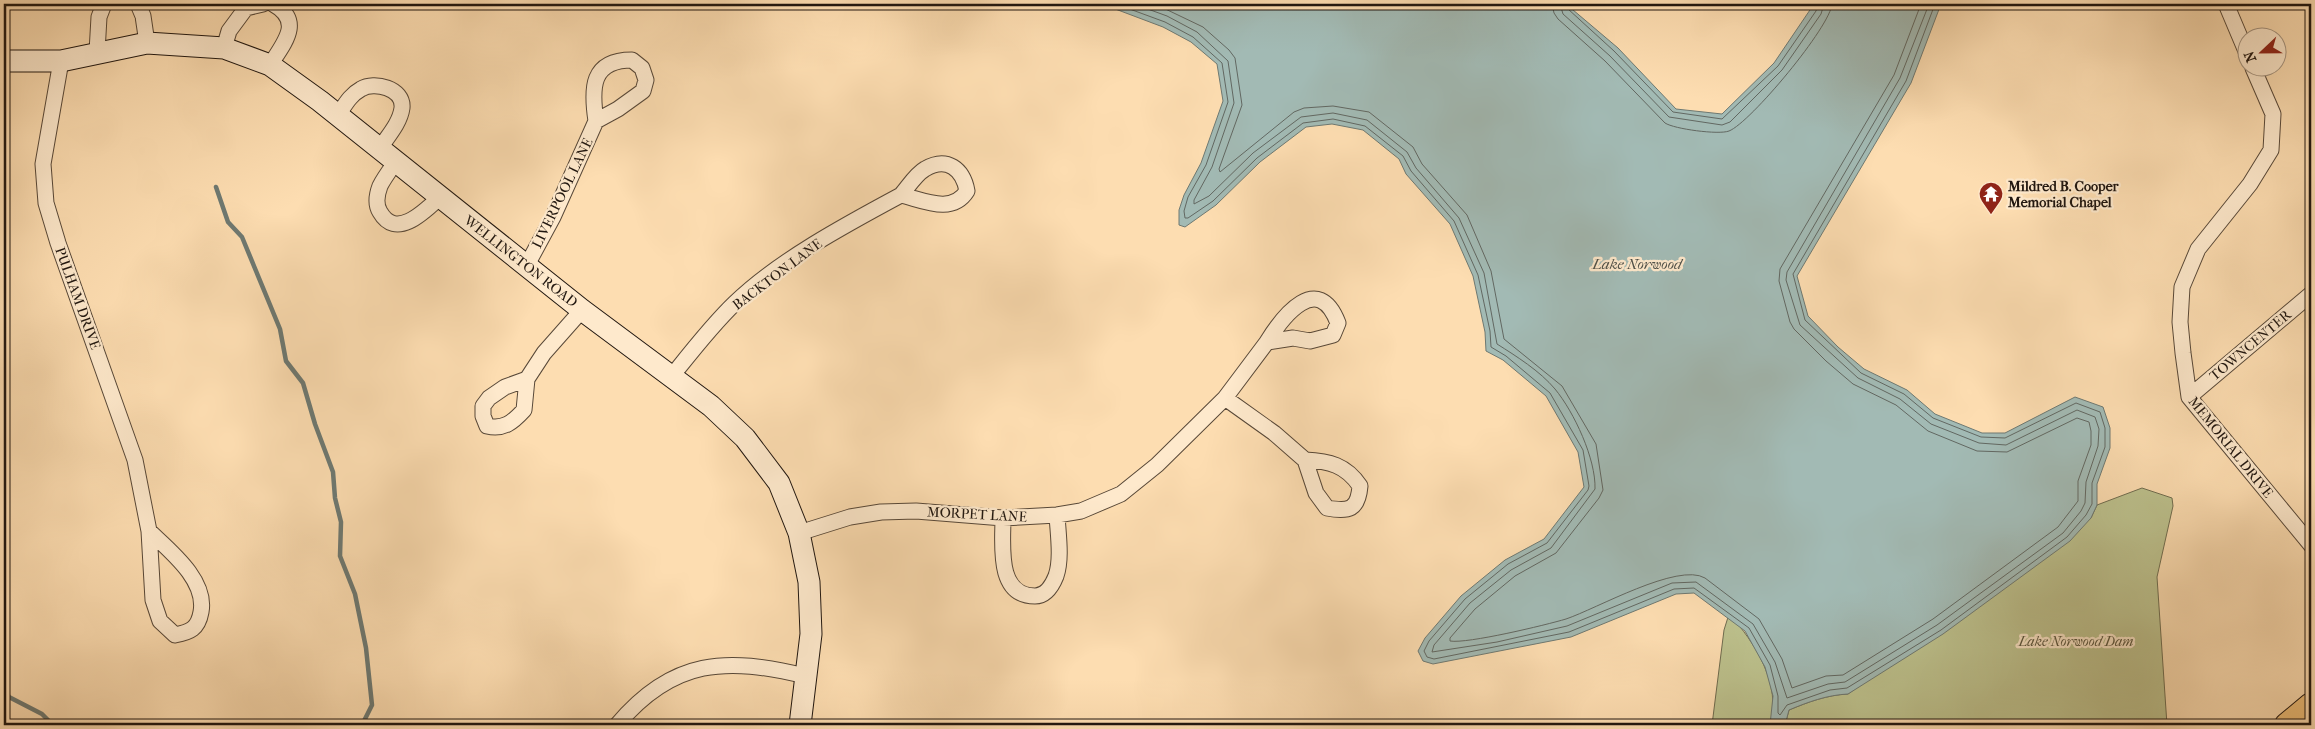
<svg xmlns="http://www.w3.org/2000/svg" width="2315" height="729" viewBox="0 0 2315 729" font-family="'IM FELL French Canon',serif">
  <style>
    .green { fill: #bdc28e; stroke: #6f6c4f }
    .water { fill: #a2bab4; stroke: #6e7972 }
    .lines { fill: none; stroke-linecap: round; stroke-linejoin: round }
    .shore { stroke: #626862; stroke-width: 1 }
    .stream { stroke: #6e7972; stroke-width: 4.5 }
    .street-casing { stroke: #584838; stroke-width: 17 }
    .secondary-casing { stroke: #211710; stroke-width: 23 }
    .primary-casing { stroke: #211710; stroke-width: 26 }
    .street { stroke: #fee9cc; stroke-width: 15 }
    .secondary { stroke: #fee9cc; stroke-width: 21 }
    .primary { stroke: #eebe78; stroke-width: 24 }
    .labels { text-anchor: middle; stroke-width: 4.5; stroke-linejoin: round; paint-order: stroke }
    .poi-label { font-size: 14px; font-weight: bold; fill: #211710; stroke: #fee9cc; text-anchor: start }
    .street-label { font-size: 14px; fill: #211710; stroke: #fee9cc }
    .park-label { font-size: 14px; font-style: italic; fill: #58533c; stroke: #fee9cc }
    .water-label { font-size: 15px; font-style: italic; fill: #4e5049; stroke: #fee9cc }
  </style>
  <rect width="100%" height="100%" fill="#fdddb1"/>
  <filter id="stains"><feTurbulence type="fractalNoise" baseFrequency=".004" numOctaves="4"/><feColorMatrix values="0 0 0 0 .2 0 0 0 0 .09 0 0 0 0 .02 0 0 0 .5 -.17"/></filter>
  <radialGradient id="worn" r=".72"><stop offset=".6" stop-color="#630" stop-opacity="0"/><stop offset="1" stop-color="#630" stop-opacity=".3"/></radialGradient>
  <path class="green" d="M2142,488l30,10 1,8 -16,71 10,148h-382l4,-15c19,-8 38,-15 59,-16l243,-176 6,-13z
    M1729,614c26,28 53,71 41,111h-58l12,-95z"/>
  <path class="water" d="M1102,4h464l52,44 58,61 46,5 52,-51 40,-59h127l-30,79 -114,193 11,40 30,31 26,22 43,21 28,24 47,19h23l70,-36 28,10 7,21v20l-13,36v21l-6,13 -21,23 -127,93 -95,60c-21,1 -40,8 -59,16l-4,15h-15l3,-29 -8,-29 -20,-36 -51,-38 -18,1 -105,43 -138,27 -10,-3 -5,-10 7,-13 36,-42 44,-36 39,-21 40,-52 -6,-35 -32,-56 -43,-36 -17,-9 -1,-19 -12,-56 -23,-52 -44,-50 -7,-15 -36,-29 -31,-6 -26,3 -46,35 -44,43 -31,22 -6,-2v-15l5,-15 17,-32 22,-62 -6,-37 -26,-22 -28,-15z"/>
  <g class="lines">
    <path class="shore" d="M1116,4l49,18 28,15 29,26 6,39 -22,63 -18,32 -4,14 1,7h3l25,-17 44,-43 46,-35 30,-4 32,7 38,30 8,15 43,50 24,54 12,56 1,16 15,9 44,37 33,57 6,36 -1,4 -41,53 -39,21 -43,35 -36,42 -5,10 3,6 7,2 135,-27 105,-43 20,-1 55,40 21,37 8,31v17l2,2 7,-10 43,-15 17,-2 94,-58 126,-93 19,-22 6,-11v-21l13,-36v-19l-5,-16 -24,-9 -71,35 -24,-1 -48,-19 -29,-24 -43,-21 -56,-53 -12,-46 113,-193 29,-77
      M1134,4l33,12 30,16 31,29 6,42 -22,64 -18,33v4l15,-8 44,-43 48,-36 32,-4 34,7 40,32 9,16 43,50 25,55 13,71c19,12 43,27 58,45 19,23 41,70 40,100l-44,59 -40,22 -41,33 -36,42 -2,7 65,-10 70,-16 105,-43 24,-1 57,42 22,38 12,36 41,-14 17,-2 92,-57 126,-92 18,-22 4,-8 1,-21 12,-36 1,-17 -4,-12 -18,-7 -71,35 -27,-2 -48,-19 -31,-25 -42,-21 -58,-53 -14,-45 1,-8 113,-194 29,-74
      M1155,4l48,23 26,23 6,8 7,47 -23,64 1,3 74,-60 10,-4 29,-2 36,6 44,35 9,17 45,51 24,56 13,68 58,47 34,58 7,46 -4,8 -43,55 -41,23 -40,33 -25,29v3c17,3 96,-16 116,-22 30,-10 112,-57 139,-41l54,41 23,40 10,29 34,-12 17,-1 90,-56 125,-92 20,-26v-20l13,-36v-14l-2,-9 -12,-4 -70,34 -30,-1 -49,-20 -32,-26 -43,-21 -27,-23 -32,-32 -4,-7 -11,-41 1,-12 114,-194 27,-71
      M1552,4l2,9 4,6 47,42 60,62c9,6 54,12 64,8 21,-8 102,-105 103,-127
      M1560,4l3,10 47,42 59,61 53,8 8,-3 52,-52 39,-56 3,-10
      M1566,4l2,5 46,42 59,61 49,7 56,-53 38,-55 2,-7"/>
    <path class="stream" d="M216,187l12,35 14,15 38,92 6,32 17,22 12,41 18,48 2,26 6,24 -1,34 15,38 11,54 6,57 -10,20
      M4,688l5,9 33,17 11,11"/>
    <defs>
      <path id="street" d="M138,4l5,12 4,27
        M2226,4l22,52
        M224,48l5,-17 17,-23 17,-4
        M97,52l2,-35 5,-13
        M61,61l-18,103 3,39 12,40 77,217 14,71 4,69 7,21 15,14c15,-3 23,-6 26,-23 6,-32 -31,-61 -52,-81
        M270,65c14,-22 34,-44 3,-61
        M2253,68l20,46 -2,36 -21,34 -52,65 -16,38 -2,35 3,31 6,44 122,148
        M338,115c7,-10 12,-20 23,-26 13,-8 43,-1 41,19 -2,15 -14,28 -22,40
        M395,163c-5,7 -11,15 -15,23 -3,8 -5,18 0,26 16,28 44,0 60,-15
        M527,265l26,-48 43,-96 22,-12 25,-18 3,-11 -4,-12 -10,-8c-41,0 -41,28 -36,61
        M672,376c20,-25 40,-51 63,-73 43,-42 112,-79 166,-108 22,5 51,20 66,-4 -4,-22 -20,-35 -42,-22 -9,5 -17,18 -24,26
        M527,379l-3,31c-11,12 -20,20 -37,16l-4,-10v-10l6,-8 16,-11 22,-8 17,-26 38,-43
        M2189,397l122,-103
        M1225,398l49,35 31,27 11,33 11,15c22,4 31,2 33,-22 -14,-21 -31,-25 -55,-26
        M1003,518c0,26 -7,78 32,78 11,0 17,-10 21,-20 6,-17 2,-42 1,-61
        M799,533l51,-16 31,-5 35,-1 87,7 54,-3 24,-4 40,-17 36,-29 68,-67 42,-56 26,-4 17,3 23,-6 5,-12c-20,-52 -55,-7 -71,19
        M617,725c56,-67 110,-68 188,-49"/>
      <path id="secondary" d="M4,61h57l86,-18 77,5 46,17 50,36 262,209 129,96 34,32 34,45 20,50 10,49 2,52 -11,91"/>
      <path id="primary" d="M2287,725l24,-20"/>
    </defs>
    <use href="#street" class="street-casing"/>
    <use href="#secondary" class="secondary-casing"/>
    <use href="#primary" class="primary-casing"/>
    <use href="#street" class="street"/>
    <use href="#secondary" class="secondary"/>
    <use href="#primary" class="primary"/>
  </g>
  <defs>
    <symbol id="temple-pin" viewBox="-11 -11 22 30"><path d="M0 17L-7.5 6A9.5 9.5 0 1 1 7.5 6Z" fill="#8f2418" stroke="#fee9cc"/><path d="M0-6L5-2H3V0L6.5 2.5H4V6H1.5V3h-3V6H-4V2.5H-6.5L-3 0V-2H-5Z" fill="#fff"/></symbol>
  </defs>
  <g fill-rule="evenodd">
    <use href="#temple-pin" x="1977" y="180" width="28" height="38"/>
  </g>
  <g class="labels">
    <g class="poi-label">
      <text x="2008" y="191">Mildred B. Cooper<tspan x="2008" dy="16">Memorial Chapel</tspan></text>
    </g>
    <g class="street-label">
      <text transform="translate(562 193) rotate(-64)" y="5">LIVERPOOL LANE</text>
      <text transform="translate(521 261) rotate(38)" y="5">WELLINGTON ROAD</text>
      <text transform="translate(777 274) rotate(-37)" y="5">BACKTON LANE</text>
      <text transform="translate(78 298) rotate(70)" y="5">PULHAM DRIVE</text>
      <text transform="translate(2250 345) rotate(-40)" y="5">TOWNCENTER</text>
      <text transform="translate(2231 447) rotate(51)" y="5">MEMORIAL DRIVE</text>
      <text transform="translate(977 514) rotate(3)" y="5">MORPET LANE</text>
    </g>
    <g class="park-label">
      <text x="2076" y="646">Lake Norwood Dam</text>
    </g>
    <g class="water-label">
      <text x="1637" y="269">Lake Norwood</text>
    </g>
  </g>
  <rect width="2315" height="729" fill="none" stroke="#fdddb1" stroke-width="20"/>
  <rect x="5" y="5" width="2305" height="719" fill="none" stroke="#211710" stroke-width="2.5"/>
  <rect x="10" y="10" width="2295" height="709" fill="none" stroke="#211710"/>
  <g transform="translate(2262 52) rotate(248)"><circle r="24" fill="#fee9cc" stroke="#a69581"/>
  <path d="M0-4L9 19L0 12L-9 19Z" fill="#8f2418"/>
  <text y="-8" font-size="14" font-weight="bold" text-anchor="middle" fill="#211710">N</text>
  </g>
  <rect width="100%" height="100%" filter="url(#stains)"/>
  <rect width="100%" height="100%" fill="url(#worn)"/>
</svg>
